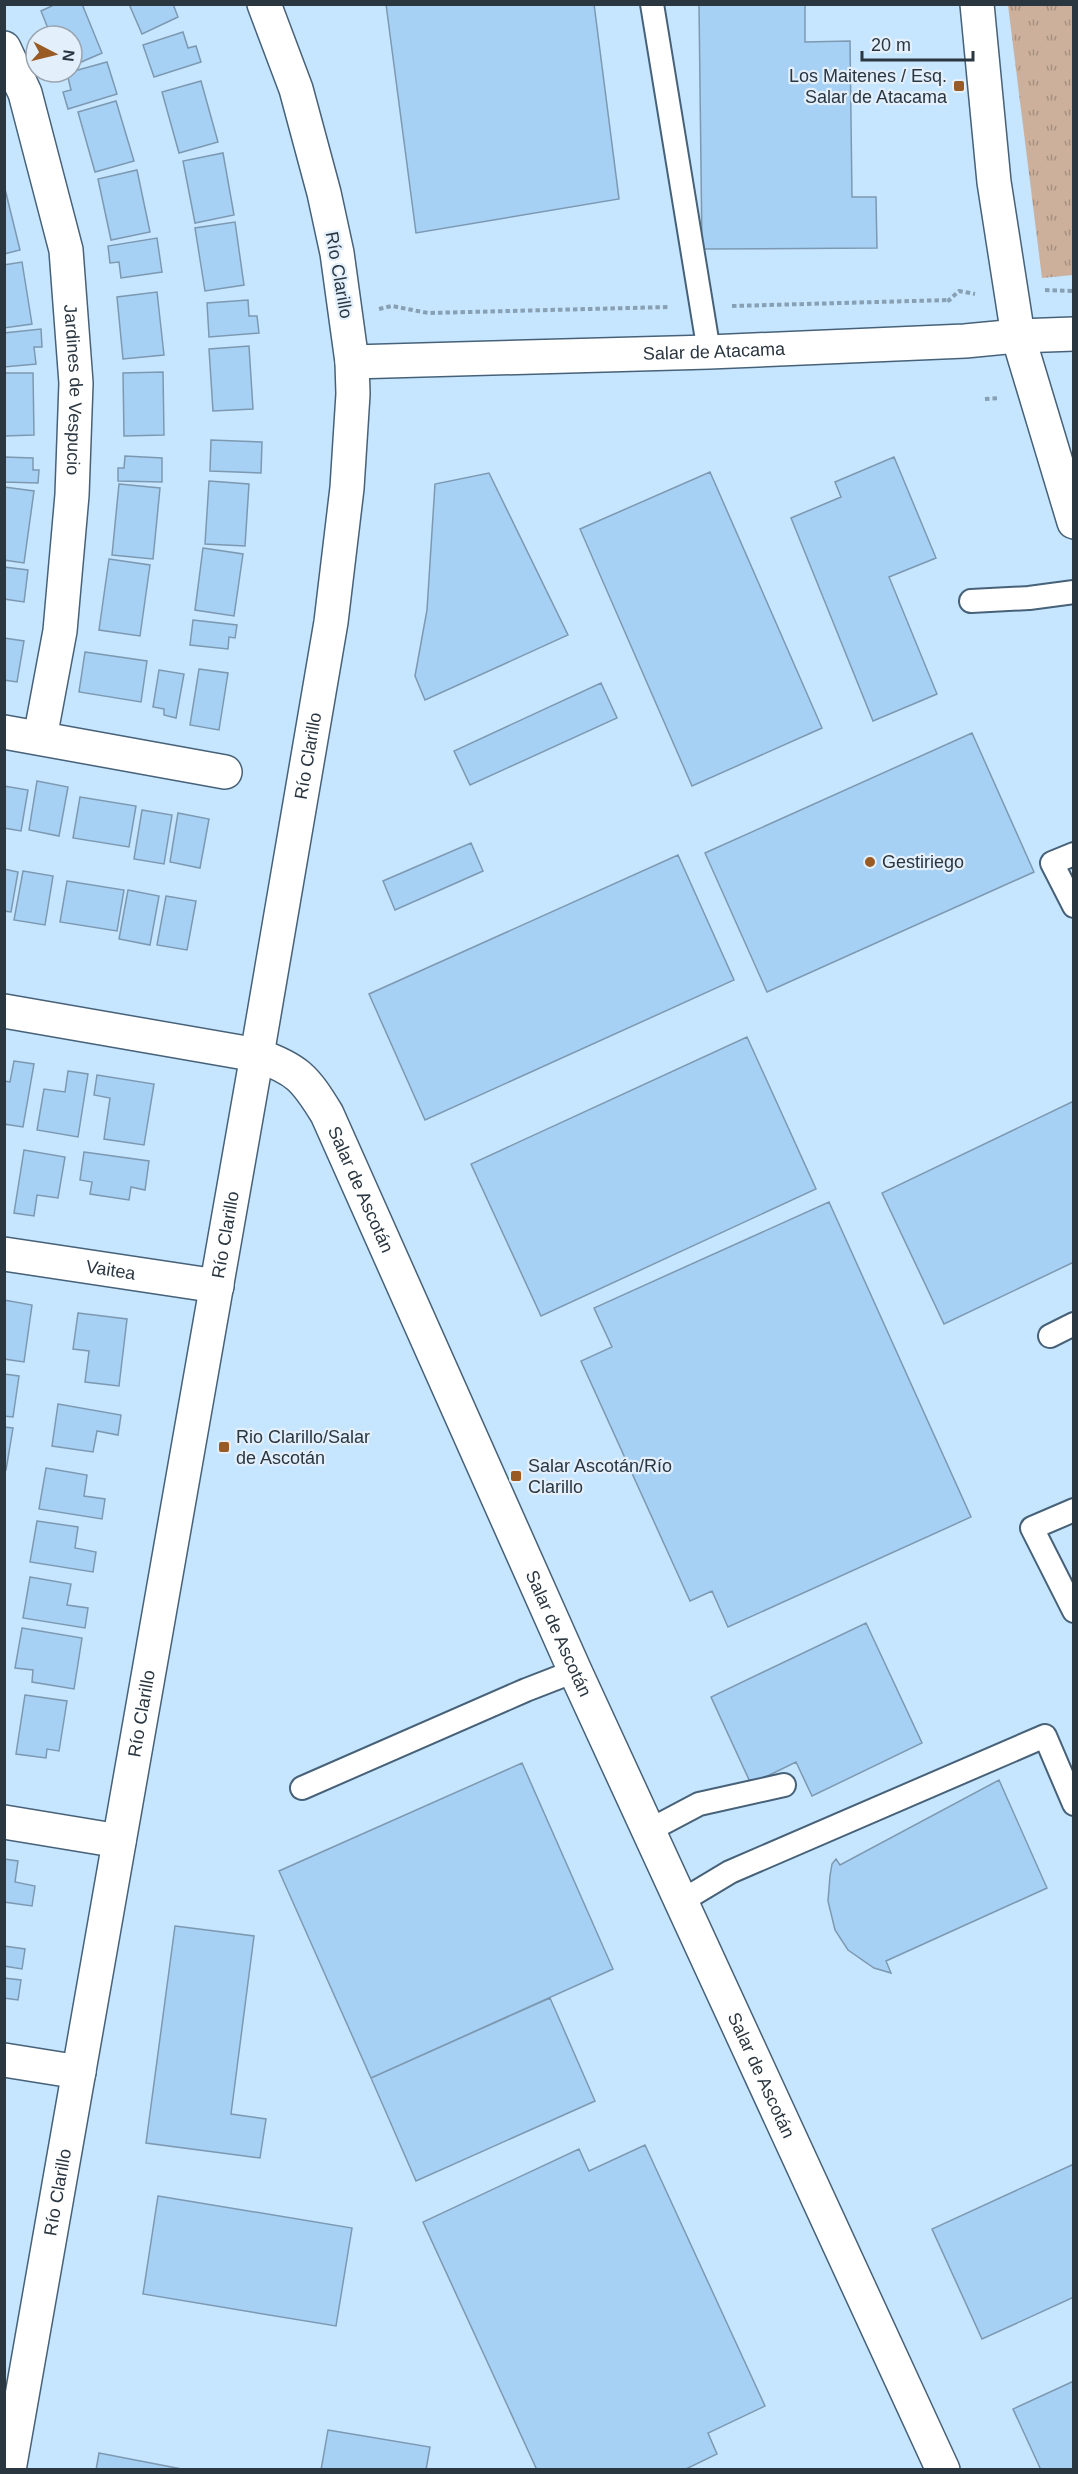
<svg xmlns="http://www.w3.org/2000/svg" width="1078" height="2474" viewBox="0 0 1078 2474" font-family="Helvetica,sans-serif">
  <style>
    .grass { fill: url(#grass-tufts) }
    .building { fill: #a6d1f4; stroke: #7d99b1; stroke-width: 1.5 }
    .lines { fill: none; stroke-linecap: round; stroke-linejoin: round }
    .service-casing { stroke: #476278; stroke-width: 26 }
    .minor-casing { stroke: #476278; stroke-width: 36 }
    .tertiary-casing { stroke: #476278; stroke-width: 36 }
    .path { stroke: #88a0b3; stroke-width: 4; stroke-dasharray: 4.5 3; stroke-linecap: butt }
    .service { stroke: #fff; stroke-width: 22 }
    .minor { stroke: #fff; stroke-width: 33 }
    .tertiary { stroke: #fff; stroke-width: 33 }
    .poi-dot { fill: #9a5a23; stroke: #e3effa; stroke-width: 2 }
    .labels { text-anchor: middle; stroke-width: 4.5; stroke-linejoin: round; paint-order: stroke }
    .poi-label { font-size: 18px; fill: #2a3640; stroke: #e3effa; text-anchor: start }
    .street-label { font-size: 18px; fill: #2a3640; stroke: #e3effa }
  </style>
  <defs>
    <pattern id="grass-tufts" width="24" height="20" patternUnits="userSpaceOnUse" patternTransform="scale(1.5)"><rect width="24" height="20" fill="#ccb09b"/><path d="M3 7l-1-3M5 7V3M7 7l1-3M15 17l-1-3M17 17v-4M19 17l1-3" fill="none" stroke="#a69080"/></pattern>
  </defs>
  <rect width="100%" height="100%" fill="#c6e5fe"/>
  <path class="grass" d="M1008,5h65v270l-31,3z"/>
  <path class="building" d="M56,4h26l20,49 -30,13v-30h-21l-10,-25z
    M129,4h44l5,13 -36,17z
    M386,4h208l25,195 -203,34z
    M699,4h106v38l45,-1 2,156h24l1,51 -175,1z
    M183,32l5,16 8,-2 5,16 -47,15 -11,-32z
    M107,62l10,32 -49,15 -5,-17 8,-2 -4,-17z
    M201,81l17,61 -39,11 -17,-61z
    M116,101l18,60 -39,11 -17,-60z
    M223,153l11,62 -39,8 -12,-62z
    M137,170l13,62 -39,8 -13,-61z
    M5,189l15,61 -16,4v-65z
    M235,222l9,63 -39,6 -10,-63z
    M157,238l5,34 -41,6 -2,-16 -9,1 -2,-17z
    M22,262l10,62 -28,4v-63z
    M157,292l7,63 -41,4 -6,-62z
    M248,300l1,16h8l2,17 -50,4 -2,-34z
    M41,329l1,18h-8l2,17 -32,3v-34z
    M249,346l4,63 -40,2 -4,-62z
    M163,372l1,63 -40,1 -1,-63z
    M4,373h29l1,62 -30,1z
    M211,440l51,2 -1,31 -51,-2z
    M125,456l37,2v24l-44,-1v-13h6z
    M4,457l29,1v12h6l-1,13 -34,-1z
    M894,457l42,101 -47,19 48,117 -64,27 -82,-203 50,-21 -6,-15z
    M710,472l112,256 -130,58 -112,-257z
    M489,473l79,162 -143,65 -10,-24 12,-66 8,-126z
    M209,481l40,3 -4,62 -40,-2z
    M119,484l41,4 -7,71 -41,-4z
    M4,487l30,4 -10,72 -20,-3z
    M203,548l40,6 -9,62 -39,-6z
    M109,559l41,6 -10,71 -41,-6z
    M4,567l24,3 -4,32 -20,-3z
    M193,620l44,5 -2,13 -6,-1 -1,12 -38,-4z
    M4,638l20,3 -7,41 -13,-2z
    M85,652l62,9 -6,41 -62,-10z
    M199,669l29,4 -9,57 -29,-5z
    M159,670l25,4 -8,44 -12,-3v-6l-11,-2z
    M601,683l16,35 -147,67 -16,-34z
    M972,733l62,139 -267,120 -62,-139z
    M37,781l31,6 -9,49 -30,-6z
    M4,786l24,4 -7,41 -17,-3z
    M80,797l56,9 -7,41 -56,-9z
    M142,810l30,5 -8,49 -30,-5z
    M178,813l31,6 -9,49 -30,-6z
    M471,843l12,28 -88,39 -12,-29z
    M678,855l56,125 -309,140 -56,-126z
    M4,869l14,3 -7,40 -7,-1z
    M23,871l30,5 -8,49 -31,-5z
    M67,881l57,9 -7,41 -57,-9z
    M128,890l31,6 -9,49 -31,-6z
    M166,896l30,5 -9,49 -30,-5z
    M747,1037l69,152 -275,127 -70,-152z
    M14,1061l20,3 -11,63 -19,-3v-43l6,1z
    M68,1071l20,3 -10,63 -41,-7 7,-41 21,3z
    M97,1075l57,9 -10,61 -40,-6 6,-41 -16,-3z
    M1074,1101v161l-130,62 -62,-131z
    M24,1150l41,7 -7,41 -21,-3 -3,21 -20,-3z
    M84,1152l65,9 -4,29 -14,-3 -2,13 -39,-6 2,-12 -12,-2z
    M829,1202l142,315 -243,110 -16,-36 -22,10 -109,-240 31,-14 -18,-39z
    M4,1300l28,5 -8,57 -20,-3z
    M78,1313l49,6 -8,67 -34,-4 4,-31 -16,-2z
    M4,1374l15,2 -6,41 -9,-1z
    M58,1404l63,11 -3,20 -21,-4 -4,21 -41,-6z
    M4,1427l9,1 -7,42h-2z
    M46,1468l41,7 -3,21 21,3 -3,20 -63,-10z
    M37,1521l41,6 -3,21 21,4 -3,20 -63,-10z
    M30,1577l41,7 -4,21 21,3 -3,20 -62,-10z
    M866,1623l56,120 -110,53 -16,-34 -45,22 -40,-87z
    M22,1628l60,10 -8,51 -42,-7 1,-12 -18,-2z
    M25,1695l42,6 -8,50 -12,-2 -1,9 -30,-4z
    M522,1763l91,206 -242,109 -92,-207z
    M999,1780l48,108 -161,73 5,12 -17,-5 -26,-18 -13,-20 -7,-29 2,-25 2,-12 4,-5 4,6z
    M4,1859l14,2 -3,21 20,4 -3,20 -28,-4z
    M175,1926l79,10 -23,178 35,5 -6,39 -114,-15z
    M4,1946l21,3 -3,20 -18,-3z
    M4,1978l17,2 -3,20 -14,-2z
    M550,1998l45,103 -179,80 -45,-103z
    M645,2145l120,261 -57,27 9,21 -33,16h-147l-114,-248 156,-73 10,22z
    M1074,2164v133l-92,42 -50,-110z
    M158,2196l194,32 -16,98 -193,-32z
    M1074,2381v89h-33l-28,-61z
    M328,2430l102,17 -4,23h-105z
    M99,2453l88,17h-91z"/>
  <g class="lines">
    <defs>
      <path id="service" d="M652,4l57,348
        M971,601l58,-3 45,-6
        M1074,854l-22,9 22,43
        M1050,1336l24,-12
        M1074,1510l-42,18 42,83
        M302,1788l224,-98 49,-19
        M648,1831l51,-27 85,-19
        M680,1902l50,-30 315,-136 29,68"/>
      <g id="minor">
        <path id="s1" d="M4,48l21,45 41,157 10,133 -4,112 -12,136 -20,107"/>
        <path id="s2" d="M352,362l357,-10 256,-11 53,-5"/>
        <path d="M4,732l221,40"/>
        <path id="s3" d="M4,1011l253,44c40,14 48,23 70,59l248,557 368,799"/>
        <path id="s4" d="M4,1254l213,32"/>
        <path d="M4,1822l115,19"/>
        <path d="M4,2060l75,12"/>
        <path id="s5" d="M9,2470l248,-1415 74,-433 16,-134 6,-94 -1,-32 -15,-109 -13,-60 -28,-104 -32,-85"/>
      </g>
      <path id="tertiary" d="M977,4l17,178 24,154 56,186
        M1018,336l56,-2"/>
    </defs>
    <use href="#service" class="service-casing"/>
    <use href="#minor" class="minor-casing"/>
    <use href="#tertiary" class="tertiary-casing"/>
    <path class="path" d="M1045,290l29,1
      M950,302l-1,-2 10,-9 16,3
      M732,306l217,-6
      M379,309l13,-3 36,7 242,-6
      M985,399l15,-1"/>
    <use href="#service" class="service"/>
    <use href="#minor" class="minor"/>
    <use href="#tertiary" class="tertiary"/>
  </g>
  <g class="poi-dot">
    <rect x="953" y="80" width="12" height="12" rx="3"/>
    <circle cx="870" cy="862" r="6"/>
    <rect x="218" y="1441" width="12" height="12" rx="3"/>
    <rect x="510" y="1470" width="12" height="12" rx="3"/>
  </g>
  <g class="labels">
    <g class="poi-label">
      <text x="947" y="82" text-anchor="end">Los Maitenes / Esq.<tspan x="947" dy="21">Salar de Atacama</tspan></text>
      <text x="882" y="868">Gestiriego</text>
      <text x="236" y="1443">Rio Clarillo/Salar<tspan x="236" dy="21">de Ascotán</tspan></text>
      <text x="528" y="1472">Salar Ascotán/Río<tspan x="528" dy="21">Clarillo</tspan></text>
    </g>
    <g class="street-label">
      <text transform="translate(339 275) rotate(80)" y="6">Río Clarillo</text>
      <text dy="6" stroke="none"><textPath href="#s2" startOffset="362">Salar de Atacama</textPath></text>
      <text dy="6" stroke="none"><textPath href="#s1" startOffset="352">Jardines de Vespucio</textPath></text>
      <text dy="6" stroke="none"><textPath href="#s5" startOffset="1740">Río Clarillo</textPath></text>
      <text dy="6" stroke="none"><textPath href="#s3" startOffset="434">Salar de Ascotán</textPath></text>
      <text dy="6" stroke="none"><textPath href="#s5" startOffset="1254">Río Clarillo</textPath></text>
      <text dy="6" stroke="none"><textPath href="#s4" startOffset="108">Vaitea</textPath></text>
      <text dy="6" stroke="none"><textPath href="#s3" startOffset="920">Salar de Ascotán</textPath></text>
      <text dy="6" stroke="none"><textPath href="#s5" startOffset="768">Río Clarillo</textPath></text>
      <text dy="6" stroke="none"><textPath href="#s3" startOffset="1406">Salar de Ascotán</textPath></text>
      <text dy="6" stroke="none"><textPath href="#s5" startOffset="282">Río Clarillo</textPath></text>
    </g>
  </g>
  <rect width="1078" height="2474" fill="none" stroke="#2a3640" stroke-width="12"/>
  <g transform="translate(54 54) rotate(97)"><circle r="28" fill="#e3effa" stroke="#99a5b0" stroke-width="1.5"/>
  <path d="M0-4.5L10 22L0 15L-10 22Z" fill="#9a5a23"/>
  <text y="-9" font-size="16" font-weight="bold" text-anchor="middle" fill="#2a3640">N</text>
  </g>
  <path d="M862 51v9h111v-9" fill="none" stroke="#2a3640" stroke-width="3"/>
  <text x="871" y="51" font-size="18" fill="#2a3640" stroke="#e3effa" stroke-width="4.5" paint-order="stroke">20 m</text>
</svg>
